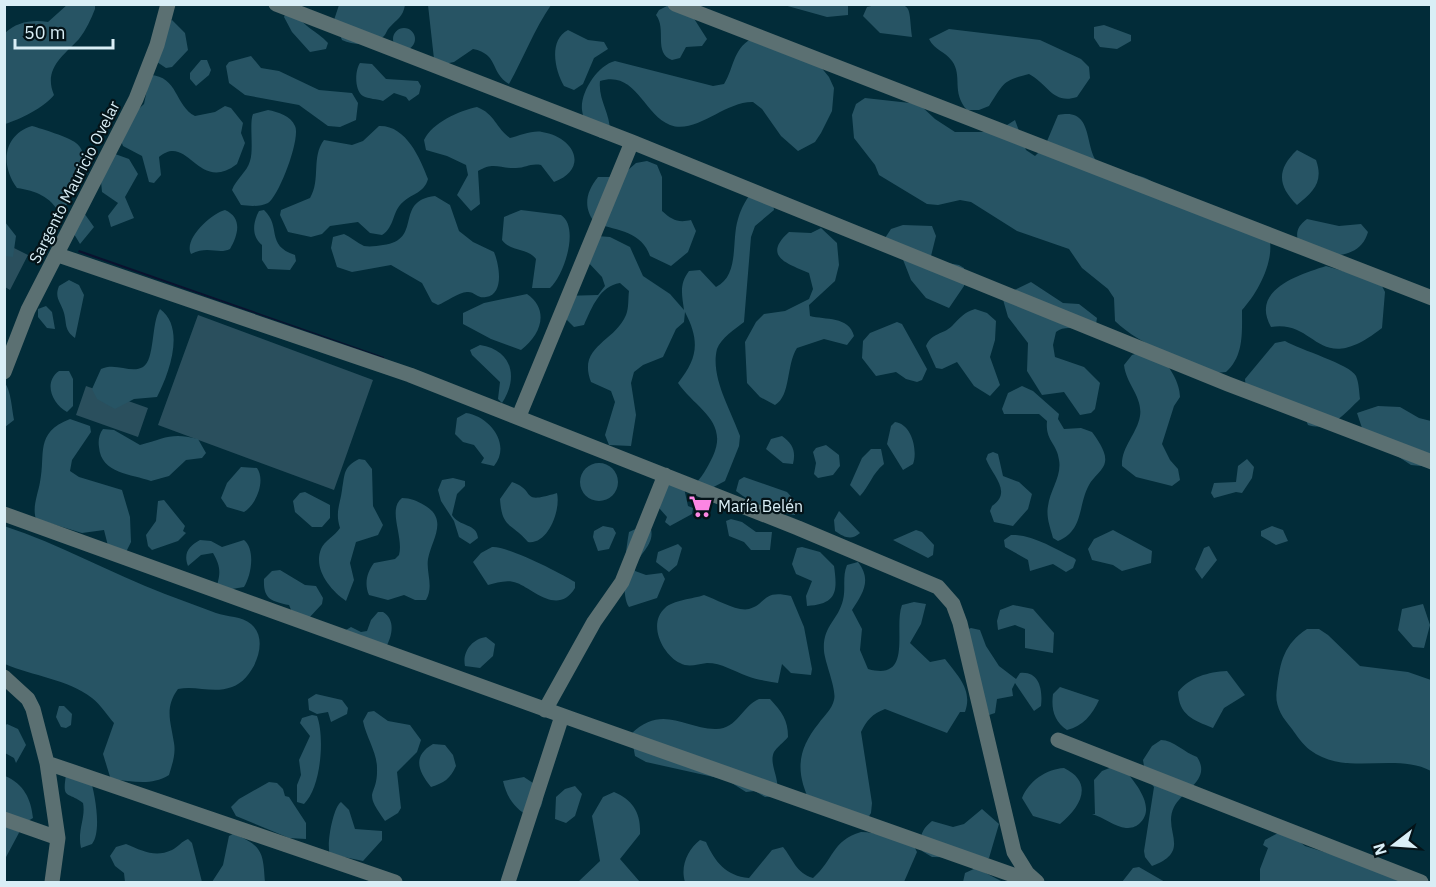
<svg xmlns="http://www.w3.org/2000/svg" width="1436" height="887" viewBox="0 0 1436 887" font-family="'IBM Plex Sans',sans-serif">
  <style>
    .green { fill: #2a4f5d }
    .forest { fill: #275464 }
    .water { fill: #0a122e }
    .lines { fill: none; stroke-linecap: round; stroke-linejoin: round }
    .minor { stroke: #5b7072; stroke-width: 15 }
    .labels { text-anchor: middle; stroke-width: 4.5; stroke-linejoin: round; paint-order: stroke }
    .street-label { font-size: 16px; fill: #d9eef6; stroke: #041318 }
    .poi-label { font-size: 16px; fill: #d9eef6; stroke: #041318; text-anchor: start }
  </style>
  <rect width="100%" height="100%" fill="#022c39"/>
  <path class="green" d="M4,243l24,12 -18,35 -5,-3z
    M198,315l175,65 -39,110 -176,-65z
    M86,386l62,22 -10,29 -62,-22z"/>
  <path class="forest" d="M68,4l27,1v4c-4,10 -9,21 -16,30 -16,17 -36,30 -25,56 -9,12 -35,25 -49,29v-91c11,-11 28,-14 43,-11z
    M339,5h66c-2,12 -8,14 -16,23 -2,2 -3,6 -5,8 -11,10 -29,10 -42,4l-8,-20z
    M428,5h123c-17,25 -27,52 -42,79 -19,-11 -10,-30 -36,-35l-19,13 -10,2 -10,-5z
    M669,5l24,12 14,22 -5,7 -16,1 -6,11 -8,2c-19,-7 -5,-31 -16,-45l3,-5z
    M784,5h64v10l-21,2z
    M876,5c38,-1 32,-3 36,32l-32,-4 -17,-17 4,-9z
    M286,12l10,2c8,13 21,17 32,29l-2,6 -16,3 -18,-20 -8,-15z
    M172,20l13,13 3,17 -16,17 -6,1 -9,-6 11,-39z
    M1104,25l27,10v6l-14,8 -17,-2 -6,-9v-11z
    M393 39a11 11 0 1 1 22 0a11 11 0 1 1-22 0Z
    M949,29l91,11 41,19 8,8 1,11 -13,19c-24,8 -29,-13 -48,-23 -28,7 -25,10 -40,32l-10,4h-12c-16,-18 -4,-34 -15,-49 -7,-10 -17,-10 -23,-22z
    M568,30l20,10 16,2 4,7 -14,9 -11,26 -9,6 -10,-4c-9,-15 -16,-46 4,-56z
    M751,39l64,21 14,17 5,11 -2,23 -11,22 -6,9 -17,9 -17,-15 -19,-27 -9,-7c-28,-1 -57,33 -83,23 -27,-11 -34,-55 -70,-44 -2,20 11,32 10,53l-10,4c-9,-7 -17,-17 -18,-28 -2,-18 16,-45 33,-49l98,25 11,-2c10,-16 9,-35 27,-45z
    M251,56l10,12 18,3 40,19 33,3 6,10 -2,17 -16,7 -12,-1 -29,-21 -54,-10 -16,-12 -3,-17 3,-4z
    M201,60h6l4,10 -2,5 -13,11 -6,-7v-6z
    M360,63l12,1 14,15 32,2 3,5 -2,8 -10,7 -3,-4 -12,-4 -11,8c-5,-2 -15,-2 -20,-5 -9,-6 -8,-26 -3,-33z
    M150,75c28,1 25,31 45,41l20,-4 10,-6 6,2 12,15 -2,10 4,10 -8,21c-39,30 -49,-32 -78,-7l2,18 -7,8 -5,-1 -7,-26 -19,-10 -2,-5 11,-26 12,-11z
    M865,98l54,6 16,15 20,13h41l19,-12 11,30 9,6 10,-10 13,-31c40,-9 23,40 45,52 12,6 28,6 40,10 11,4 21,14 31,20 31,17 65,30 96,45 3,22 -13,52 -28,68 0,22 2,46 -16,62l-11,1c-34,-15 -73,-26 -100,-52l-1,-23 -6,-9 -26,-21 -13,-19 -52,-18 -46,-29 -11,-2 -22,5 -11,-1 -48,-29 -4,-10 -21,-27 -2,-23 4,-11z
    M477,107c18,7 19,21 33,31 9,-2 23,-8 32,-6 32,5 48,36 12,50l-13,-17c-11,-2 -15,3 -25,3 -16,1 -22,-7 -38,3l2,33 -9,7 -14,-16 11,-20 -2,-10 -19,-9 -21,-6 -2,-10c9,-18 35,-29 53,-33z
    M268,110c10,2 23,6 27,16 6,12 -16,70 -27,77 -8,4 -19,3 -27,2l-9,-15c4,-11 15,-18 18,-29 4,-12 -1,-38 3,-47z
    M32,126c10,3 37,11 44,17 21,17 -4,56 -16,71 -10,-18 -24,-23 -43,-26 -17,-23 -14,-53 15,-62z
    M379,126c27,-1 41,32 49,53 -4,14 -15,14 -25,23 -11,9 -8,25 -21,33l-12,-2 -12,-11 -28,4 -8,8 -11,3 -23,-5 -8,-17 1,-5 29,-12c11,-18 1,-41 14,-58l28,5 11,-4z
    M1297,150l19,10c8,22 -3,32 -19,45 -19,-19 -21,-35 0,-55z
    M115,154l14,5 9,15 -13,23 9,21 -23,9 -3,-11 10,-13 -16,-11 -1,-11z
    M647,161l10,4 5,12v34c10,9 16,12 29,9l5,11 -8,21 -17,14 -21,-10c-8,-24 -32,-26 -54,-32 -13,-15 -11,-31 2,-47h22l16,-14z
    M754,189l18,10 2,11 -19,16 -4,11 -7,85c-9,7 -23,16 -27,27 -7,28 14,61 23,87l-1,10 -14,35 -19,10 -14,-4c10,-9 15,-19 21,-31 16,-35 -18,-48 -35,-73 20,-25 22,-42 7,-71l-1,10 -8,7 -13,28 -20,8 -9,7 -3,11 5,32 -5,31 -22,-1 -4,-10 10,-33 -4,-11 -20,-9c-14,-36 24,-40 35,-67 3,-7 2,-17 3,-24l-9,-8c-20,3 -28,24 -36,42l-10,2 -8,-8 -3,-23 35,-1 7,-9 -3,-9 -16,-17 11,-24 13,1 20,10 13,29 27,18 14,16c-2,-15 -5,-26 5,-39l11,-1 16,17c24,-12 15,-46 22,-68 3,-11 9,-21 16,-30z
    M435,196l15,9 9,26 14,11 21,10c5,12 11,42 -8,45 -8,2 -11,-5 -18,-5 -8,-1 -22,10 -30,13l-6,-3 -10,-19 -31,-18 -39,7 -15,-5 -6,-19 2,-11 11,-3c7,3 13,9 20,12 6,1 13,0 19,-1 41,-5 10,-44 52,-49z
    M225,210c18,8 13,25 5,39 -12,6 -21,-4 -39,5 -8,-15 21,-41 34,-44z
    M264,210c18,17 1,35 31,45l1,6 -6,9 -22,-1 -6,-9v-15c-11,-9 -9,-23 -3,-34z
    M521,210l40,5c19,12 3,61 -11,73h-18l4,-29c-8,-11 -27,-8 -34,-19l2,-23z
    M84,213l10,14 -14,17 -6,-10z
    M1307,219l32,7 22,-2 7,8c-8,29 -41,24 -65,23 -6,-16 -11,-25 4,-36z
    M5,222l11,14 -3,21 -8,-1z
    M903,225l29,1 4,10 -6,24 29,5 5,3v18l-15,22 -23,-10 -15,-18 -9,-23 -17,-19 6,-9z
    M821,228l16,15 2,22 -4,16 -26,24 1,11c15,4 39,0 44,20l-7,9 -23,-6 -27,9c-11,17 -6,48 -22,57l-15,-8 -13,-14 -2,-41 11,-20 8,-8 21,-3 24,-12 4,-10 -4,-16c-20,-9 -48,-16 -20,-41l22,1z
    M1326,266l54,16 5,10 -3,36c-65,51 -64,-9 -111,-1 -21,-37 27,-52 55,-61z
    M69,280l10,5 5,10 -9,43c-11,-8 -8,-14 -11,-25 -3,-11 -10,-15 -5,-27z
    M1031,282l32,21 16,1 18,14 -1,6 -8,8c-12,-3 -22,-7 -32,0l-3,13 2,12 29,10 16,16 -5,26 -4,4 -11,2 -16,-23 -22,3 -15,-24 1,-28 -20,-26 -6,-21z
    M527,294c23,16 14,41 -6,56l-30,-11 -28,-15v-11l21,-10z
    M46,306l6,6 3,17 -8,-1 -9,-11v-8z
    M160,309c26,19 9,65 -3,88l-23,2 -19,10 -18,-10 -5,-10 9,-20c15,-7 30,5 42,-2 12,-7 8,-44 17,-58z
    M975,309l12,4 9,8 -1,19 -5,17 10,28 -10,11 -16,-10 -17,-24 -15,7 -6,-1 -10,-22c6,-14 17,-11 26,-20 9,-9 11,-13 23,-17z
    M897,322l5,2 25,45 -5,11 -5,2 -11,-3 -10,-7 -20,4 -14,-18 1,-17 7,-8z
    M1285,341c15,9 65,23 71,35 3,7 3,15 4,23 -16,15 -29,33 -52,26l-3,-7 -59,-28 -1,-11 30,-36z
    M480,345c32,5 39,32 22,58l-4,-4 2,-17 -28,-27 -2,-5z
    M1138,353c6,2 15,2 20,5 12,6 22,26 22,39l-6,9 -12,38 8,16 8,9 2,11 -8,6 -36,-9 -14,-11c-1,-19 15,-32 18,-50 3,-19 -14,-32 -16,-51l8,-10z
    M59,371h10l4,8v27l-6,6c-15,-8 -24,-30 -8,-41z
    M5,383c6,8 7,27 9,37l-9,7z
    M1022,386l11,5 26,23 -1,5 6,10 17,-1 11,4c5,7 15,20 13,30 -1,8 -12,15 -16,23 -11,19 -5,46 -31,56l-5,-3c-3,-11 -7,-21 -5,-32 2,-16 14,-30 11,-46 -2,-17 -14,-19 -12,-39l-8,-7h-35l-2,-5 6,-16z
    M1378,406l22,1 19,11 12,3v46l-20,-2 -47,-31 -7,-21z
    M466,413c23,3 46,31 28,53l-13,-3 3,-5 -10,-13 -11,-3 -8,-8 2,-16z
    M70,419l20,7 1,6 -19,28 -2,11 9,6 43,13 8,27 1,25 -5,10 -18,-6 -4,-16 -22,3 -46,-14c-4,-12 2,-25 4,-37 6,-28 -6,-49 30,-63z
    M895,422c17,2 23,29 18,42l-10,6 -16,-26 4,-18z
    M103,429l11,1 26,15c25,-7 32,-13 58,-6l8,14 -4,5 -16,2 -17,16 -18,5c-19,-7 -50,-7 -52,-34 -1,-6 0,-13 4,-18z
    M782,436c11,8 14,15 11,28l-10,-1 -17,-14 5,-10z
    M826,445l13,10 1,11 -7,9 -15,3 -4,-4 2,-11 -3,-11 3,-4z
    M871,449h10l3,15c-12,10 -14,21 -24,32l-10,-11 12,-27z
    M993,452l5,2 5,22 16,6 13,12 -4,15 -15,17 -19,-4 -4,-11 2,-5c21,-14 0,-31 -6,-47l2,-5z
    M359,459l6,1 7,9 1,37 10,19 -5,10 -22,7 -6,21 4,17 -8,21c-16,-11 -33,-32 -25,-52 3,-8 14,-13 19,-21 -5,-16 0,-23 2,-38 3,-16 1,-23 17,-31z
    M1247,459l7,8 -2,11 -10,15 -6,-1 -22,6 -3,-5 3,-10 22,-1 2,-16z
    M580 482a19 19 0 1 1 38 0a19 19 0 1 1-38 0Z
    M241,467l16,1c9,13 -1,37 -13,44l-17,-5 -6,-9 6,-15z
    M744,477l43,15 11,12 -3,11c-21,-2 -42,-11 -59,-24l3,-11z
    M453,478l12,3v5l-8,8 -5,21c7,12 25,8 26,23l-8,6 -11,-7 -5,-16 -13,-20 -3,-11 4,-10z
    M659,479l25,9 4,18 5,2 -1,6 -22,12 -5,-4 2,-5 -15,-17z
    M512,482c26,9 6,23 45,11 4,17 -9,52 -29,49 -17,-20 -26,-13 -28,-43z
    M305,492l25,13v13l-8,9h-10l-17,-15 -2,-11 7,-8z
    M402,498c9,0 15,3 22,7 25,14 8,34 4,54 -2,14 6,27 -2,41h-11l-11,-5 -16,5 -19,-5c-5,-11 -2,-23 5,-32l21,-4 4,-4c5,-18 -12,-46 3,-57z
    M164,500l21,26 -2,5 3,2 -8,8 -26,9 -4,-4 -2,-11 10,-14 2,-20z
    M839,511l21,22c-9,8 -16,4 -25,-2l-1,-11z
    M731,519l11,3 14,10h16l-2,18h-19l-7,-8 -15,-6 -3,-15z
    M4,526c56,18 106,47 161,68 17,6 34,13 51,19 11,4 26,3 35,11 20,16 2,56 -19,63 -19,7 -36,-2 -54,2 -14,19 -7,33 -4,54 2,11 -2,22 -5,32 -20,12 -36,5 -58,5l-8,-26 11,-31c-7,-8 -13,-18 -22,-25 -25,-19 -59,-22 -87,-34z
    M603,526l10,2 3,5 -7,16 -11,2 -5,-14 1,-6z
    M1272,526l11,4 5,11 -12,4 -15,-9v-5z
    M640,527l11,2c4,18 -15,25 -16,42l11,4 16,-2 3,6 -8,19 -28,9c-9,-12 -3,-59 0,-75z
    M916,530l6,2 12,13 -1,10 -5,3 -35,-18z
    M1113,530l39,21 -1,12 -29,8 -9,-6 -21,-5 -4,-11 6,-10z
    M1011,535c21,-1 44,14 63,23l2,2 -3,8 -7,4 -13,-8 -23,7 -2,-11 -23,-13 -1,-7z
    M200,540l11,1 11,6 22,-7c12,10 7,36 0,47l-18,3 -9,-5c4,-13 3,-20 -4,-32l-12,2 -13,11c-5,-13 1,-20 12,-26z
    M678,544l4,4 -5,17 -8,7 -13,-10 2,-10z
    M1209,546l8,14 -15,19 -7,-10 9,-21z
    M492,547c13,-2 69,26 83,35v6c-17,28 -42,1 -58,-5 -10,-4 -20,0 -29,2l-15,-23 8,-9z
    M802,547l18,5 14,14c4,27 2,38 -27,40l-1,-10 6,-15 -16,-7 -4,-10 5,-16z
    M858,562c14,18 5,31 -6,48l10,19 -2,21 8,19c46,13 25,-41 34,-64l12,-3 12,2 -5,20 -11,19 20,19 15,-3c13,17 28,31 20,53h-5l-13,21 -62,-24c-13,5 -18,11 -24,23l11,71 -1,10 -6,10 -54,-19c-16,-32 -14,-54 8,-81 5,-7 13,-14 15,-23 3,-10 -9,-37 -10,-49 -2,-25 14,-30 19,-51 3,-12 -1,-23 4,-35z
    M280,570l25,15 11,1 7,12 -1,6 -14,15 -16,-7 -3,-7c-18,-4 -26,-6 -25,-26l8,-8z
    M704,595c12,4 33,17 45,14 18,-5 13,-20 42,-13l13,31 8,42 -1,6 -20,-2 -9,-9 -4,19c-10,-2 -21,-3 -31,-7 -14,-5 -25,-13 -40,-13 -10,1 -18,5 -27,0 -17,-8 -33,-39 -15,-55 8,-8 28,-9 39,-13z
    M1423,604l7,21 -6,23 -11,-1 -15,-17 4,-21z
    M1013,605l20,4 21,24 -1,20 -28,-5v-19l-10,-4 -17,5 -1,-9 3,-11z
    M378,612h5c13,8 9,24 3,35l-40,-17 5,-3 10,5 6,-1 4,-11z
    M971,628l9,2 6,16 13,20 17,13 4,-6c19,-2 23,16 21,33l-7,5 -19,-28 -3,6 1,7 -16,3 -2,14 -6,2 -23,-85z
    M1307,629h12l9,6 32,31 48,6 23,8v91c-37,-19 -85,6 -121,-21 -7,-5 -13,-14 -18,-21 -11,-13 -18,-24 -15,-41 3,-26 7,-44 30,-59z
    M486,637l9,7 -2,12 -13,12 -15,-2c-3,-14 7,-27 21,-29z
    M1227,671l18,24 -21,13 -11,20c-20,-8 -34,-13 -35,-36 12,-15 30,-20 49,-21z
    M1060,687l39,13c-7,15 -16,26 -32,30 -13,-9 -16,-21 -14,-36z
    M316,694l26,6 6,8 -1,6 -16,8 -3,-10 -11,2 -8,-4 -1,-11z
    M759,699h11c12,13 18,21 18,38 -4,5 -11,10 -14,15 -6,13 8,28 2,44l-11,1 -10,-6 -9,1 -19,-12 -81,-18 -11,-6 -4,-22c31,-30 52,-6 84,-5 22,1 27,-23 44,-30z
    M59,706h5l8,8 -1,11 -5,3 -5,-1 -5,-10z
    M374,711l14,10 22,4 11,15 -4,12 -20,20 4,36 -3,5 -13,8c-24,-33 -7,-22 -8,-53 0,-16 -11,-31 -14,-47l5,-9z
    M312,715l5,1c8,21 4,72 -13,88l-7,-2v-17l4,-10 -2,-15 11,-24 -10,-13 2,-5z
    M7,724l11,5 8,16 -10,18 -2,-5 -9,-5v-27z
    M1161,740c12,0 24,13 36,17 15,23 -14,33 -23,50 -12,24 19,44 -22,59l-7,-9 -1,-6 10,-64 -8,-9 -3,-18 9,-14z
    M433,744l12,1 8,10 3,11c-6,13 -12,17 -25,21 -13,-16 -19,-31 2,-43z
    M1112,767h11c11,15 35,40 16,57 -4,3 -7,4 -13,4 -11,-1 -23,-11 -34,-14h3l-1,-34 8,-9z
    M1064,768c31,15 16,40 -4,56l-27,-8 -11,-18c7,-17 24,-29 42,-30z
    M66,775l24,3c5,15 12,54 2,66l-11,4c-4,-18 5,-30 2,-45 -16,-12 -21,-3 -17,-28z
    M5,776c19,8 26,23 28,42l-5,3 -23,-5z
    M524,777l18,12c2,14 0,21 -12,28 -15,-8 -23,-19 -27,-36z
    M269,782l8,1 6,6 2,7 4,1 17,26v16l-17,-1 -53,-22 -5,-9 8,-8z
    M575,786l7,8 -7,22 -9,7 -11,-4 1,-22 9,-8z
    M614,792c19,8 27,21 26,42l-20,25 20,23h-62l22,-21 -8,-45 11,-19z
    M341,802l8,8 6,19 27,2v9l-19,21 -33,-7c-4,-8 3,-47 11,-52z
    M982,809l17,15 -10,34 -57,-1 -10,-6c-3,-14 -1,-21 10,-30l21,6 11,-3z
    M5,823l16,6 -16,30z
    M861,832c17,0 32,8 51,10l5,10 -13,30h-219c-5,-16 3,-33 15,-42l6,2c9,20 20,34 43,36l23,-28 11,-3c10,12 13,26 30,31 21,-18 18,-37 48,-46z
    M1280,832l11,3 14,11 116,36h-161v-13l8,-21 -5,-3 2,-5z
    M233,834c30,11 30,19 32,48h-53l11,-17 6,-29z
    M188,839l4,4 10,39h-77l-1,-9 -9,-7 -5,-10 6,-9 10,-3c17,7 29,14 46,6 6,-3 10,-9 16,-11z
    M1139,867l26,15h-43l11,-14z
    M976,868l27,14h-40l2,-9z"/>
  <path class="water" d="M79,250l305,107v1l-306,-106z"/>
  <g class="lines">
    <path class="minor" d="M276,4l356,138 596,242 204,78
      M675,4l757,294
      M58,255l352,120 388,153 140,59 15,17 7,19 54,229 13,21 10,9
      M4,372l24,-62 108,-211 21,-54 11,-41
      M519,416l113,-274
      M4,514l568,205 461,163
      M4,677l24,22 5,10 14,54 11,75 -6,44
      M545,710l49,-88 28,-40 43,-107
      M1058,740l363,142
      M47,763l348,119
      M4,819l54,19
      M508,882l54,-166"/>
  </g>
  <defs>
    <symbol id="supermarket-bare" viewBox="-9 -9 18 18"><path d="M-6-5.5h2.5l.6 2H6L4.5 2H-2.5L-4.4-4H-6ZM-1.5 3.2a1.3 1.3 0 1 0 .1 0ZM3 3.2a1.3 1.3 0 1 0 .1 0Z" fill="#fc86e3" stroke="#041318" stroke-width="2.5" paint-order="stroke"/></symbol>
  </defs>
  <g fill-rule="evenodd">
    <use href="#supermarket-bare" x="684" y="490" width="33" height="33"/>
  </g>
  <g class="labels">
    <g class="street-label">
      <text transform="translate(74 182) rotate(-63)" y="6">Sargento Mauricio Ovelar</text>
    </g>
    <g class="poi-label">
      <text x="718" y="512">María Belén</text>
    </g>
  </g>
  <rect width="1436" height="887" fill="none" stroke="#d9eef6" stroke-width="12"/>
  <g transform="translate(1394 845) rotate(253)" stroke="#041318" stroke-width="4.5" paint-order="stroke">
  <path d="M0-4.5L10 22L0 15L-10 22Z" fill="#d9eef6"/>
  <text y="-9" font-size="16" font-weight="bold" text-anchor="middle" fill="#d9eef6">N</text>
  </g>
  <path d="M15 39v9h98v-9" fill="none" stroke="#d9eef6" stroke-width="3"/>
  <text x="24" y="39" font-size="18" fill="#d9eef6" stroke="#041318" stroke-width="4.5" paint-order="stroke">50 m</text>
</svg>
